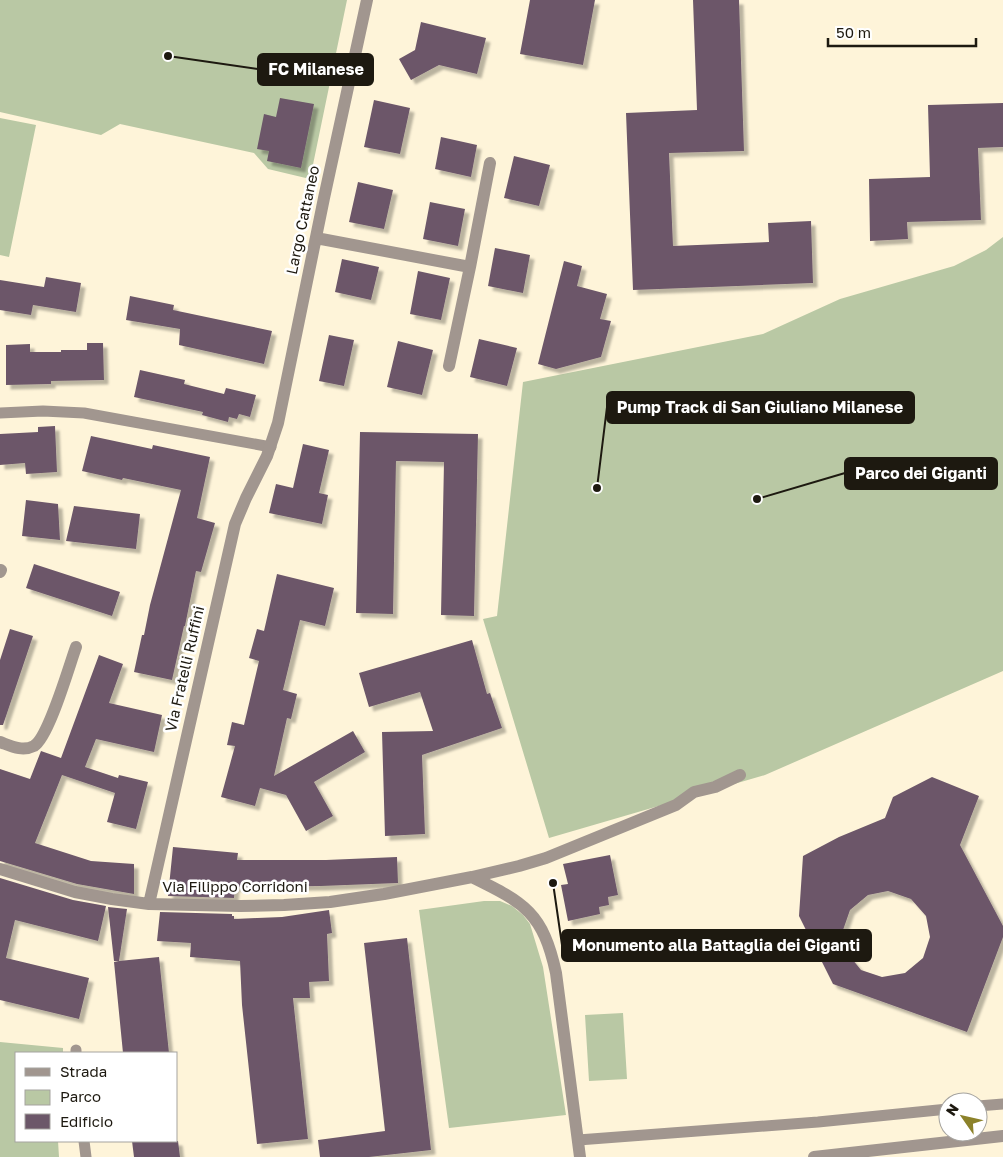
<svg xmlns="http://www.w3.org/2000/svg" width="1003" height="1157" viewBox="0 0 1003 1157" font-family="'Golos Text',sans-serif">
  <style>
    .green { fill: #b9c8a4 }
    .building { fill: #6c5769; fill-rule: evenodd; filter: url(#shadow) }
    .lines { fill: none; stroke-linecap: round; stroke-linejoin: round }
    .lane { stroke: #a1968f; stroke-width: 11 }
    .street { stroke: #a1968f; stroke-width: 12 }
    .labels { text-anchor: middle; stroke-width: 5; stroke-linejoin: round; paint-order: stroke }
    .street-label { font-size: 15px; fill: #1d1910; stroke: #fff }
    .leader { fill: none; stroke: #1d1910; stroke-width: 2 }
    .callout-dot { fill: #1d1910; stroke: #fff; stroke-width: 2 }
    .callout { fill: #1d1910; stroke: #1d1910; stroke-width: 2 }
    .callout-label { font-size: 16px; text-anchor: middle; font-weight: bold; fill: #fff }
  </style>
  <defs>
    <filter id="shadow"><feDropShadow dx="4.5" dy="4.5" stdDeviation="1" flood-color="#0004"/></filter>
  </defs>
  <rect width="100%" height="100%" fill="#fef4d9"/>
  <path class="green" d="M0,0h347l-37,179 -42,-10 -14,-16 -134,-29 -19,11 -101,-23z
    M0,118l36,7 -27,132 -9,-2z
    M1003,237v434l-238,104 -216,63 -66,-219 14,-3 26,-234 240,-48 77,-35 114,-33 32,-16z
    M484,901h16l12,5 11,9 7,9 13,43 23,148 -117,13 -30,-218z
    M623,1013l4,66 -38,2 -4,-66z
    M0,1042l63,6v5h-47v88h42l1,16h-59z"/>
  <path class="building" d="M530,0h65l-12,65 -63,-11z
    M693,0h46l5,151 -75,2 4,93 96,-4 -1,-19 43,-2 2,62 -180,7 -7,-177 71,-3z
    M421,22l65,16 -9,36 -38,-9 -28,15 -12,-21 16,-9z
    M280,98l34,6 -13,64 -34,-7 2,-10 -12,-2 7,-35 12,3z
    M374,100l36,8 -10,46 -36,-7z
    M1003,103v44l-25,1 3,72 -74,2 1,17 -38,2 -1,-62 61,-2 -2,-72z
    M441,137l36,8 -6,32 -36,-8z
    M514,156l36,9 -11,41 -35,-8z
    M358,182l35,8 -9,39 -35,-7z
    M430,202l35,7 -7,37 -35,-7z
    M495,248l35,7 -7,38 -35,-7z
    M342,259l37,8 -8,33 -36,-8z
    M564,261l18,5 -5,20 30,8 -7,25 11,2 -10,36 -45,12 -18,-5z
    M418,271l32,7 -9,42 -31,-6z
    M46,277l35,6 -5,29 -43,-7 -2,10 -31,-5v-30l44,7z
    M130,296l44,9 -1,5 99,21 -8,33 -85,-19 1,-16 -54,-9z
    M329,335l25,5 -10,46 -25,-5z
    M479,339l38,9 -10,38 -37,-9z
    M398,341l35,9 -11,45 -35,-8z
    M87,343h16l1,37 -53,1v3l-45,1v-40l24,-1v8h31v-2h26z
    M140,370l45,10 -1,4 40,10 2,-6 30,7 -6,22 -11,-3 -2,5 -8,-2 -1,5 -26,-7 1,-3 -69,-15z
    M55,426l2,46 -31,2 -1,-11 -25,2v-31l38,-2v-5z
    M360,432l118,2 -4,182 -33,-1 3,-153 -48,-1 -3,153 -37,-1z
    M91,436l61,13 1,-4 57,12 -13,61 18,5 -14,49 -5,-1 -11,55h-1l-12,54 -38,-8 8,-37h2l6,-30 31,-115 -58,-12 -1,2 -40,-9z
    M303,444l26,6 -10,43 9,2 -6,29 -53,-11 7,-29 17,4z
    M26,500l32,4 2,36 -38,-4z
    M74,506l66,8 -4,35 -70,-8z
    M34,564l86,28 -8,24 -86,-28z
    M277,574l57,14 -9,38 -25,-6 -17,70 14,4 -6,25 -4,-1 -13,58 79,-45 12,21 -51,30 19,34 -27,15 -20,-36 -26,-7 -5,18 -34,-9 14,-51 -8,-1 5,-23 12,3 15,-64 -10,-3 8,-29 7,2z
    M10,629l23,7 -30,89h-3v-65z
    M472,640l15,54 3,-1 12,35 -80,27 3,79 -40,2 -3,-104 51,-1 -13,-39 -51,15 -10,-34z
    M99,655l24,9 -14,39 53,12 -8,37 -58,-13 -11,28 33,11 1,-3 29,7 -12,47 -29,-7 8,-29 -53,-18 -27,68 56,18 43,3v30l-57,-10 -77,-23v-92l30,10 11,-28 20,7z
    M932,777l47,19 -19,49 43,81v11l-36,95 -134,-48 -34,-68 4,-60 36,-19 46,-19 8,-21zM888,891l23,8 15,17 4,21 -7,21 -18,15 -23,4 -21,-7 -13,-16 -6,-21 8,-23 18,-15z
    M173,847l65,6 -1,7h89l71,-3 1,26 -77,3 -86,1 -1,11 -66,-2z
    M610,855l8,40 -10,2 1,8 -10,2 1,7 -32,7 -7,-36 7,-1 -5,-20z
    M0,878l73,22 33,6 -8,35 -83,-21 -9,38 83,20 -10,41 -79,-19z
    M108,907l19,2 -8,52 40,-4 10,96h-46l-9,-91h5l-5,-1z
    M329,910l3,23 -5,1 2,47 -20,1 1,16h-17l15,141 -51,5 -15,-139 -2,-44 -50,-4 1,-14 -34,-2 3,-29 72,2v2h2v3l48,-2z
    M407,938l24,212 -62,7h-49l-2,-17 67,-9 -21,-188z
    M132,1141h46l2,16h-46z"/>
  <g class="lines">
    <path class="lane" d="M0,413l43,-2 41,2 187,34
      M76,1050v3
      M978,1106l25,-2
      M578,1140l240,-18 130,-13
      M84,1141l2,16"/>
    <path class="street" d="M316,238l154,29 20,-104
      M449,366l21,-99
      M0,572l1,-2
      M0,742c11,4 22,10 34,4 15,-9 35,-80 42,-99
      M0,869l75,23 37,7 37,5 91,2 44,-1 46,-3 54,-8 88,-17 47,-11 27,-8 130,-53 18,-13 21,-5 25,-12
      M472,877c53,26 71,36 84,96l24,184
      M149,904l86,-380 11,-26 21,-42 11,-33 46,-225 43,-198
      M814,1157l189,-21"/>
  </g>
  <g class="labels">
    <g class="street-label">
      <text transform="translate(303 220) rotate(-78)" y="5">Largo Cattaneo</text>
      <text transform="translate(185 669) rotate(-77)" y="5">Via Fratelli Ruffini</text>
      <text x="235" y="892">Via Filippo Corridoni</text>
    </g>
  </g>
  <path class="leader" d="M168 56L258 69M597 488L607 407M757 499L845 473M553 883L562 945"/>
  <g class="callout-dot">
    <circle cx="168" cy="56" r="5"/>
    <circle cx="597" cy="488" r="5"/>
    <circle cx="757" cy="499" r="5"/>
    <circle cx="553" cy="883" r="5"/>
  </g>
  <g class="callout">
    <rect x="258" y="54" width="115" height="31" rx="5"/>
    <rect x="607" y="392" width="307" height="31" rx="5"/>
    <rect x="845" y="458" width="152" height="31" rx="5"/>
    <rect x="562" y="930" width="309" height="31" rx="5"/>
  </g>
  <g class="callout-label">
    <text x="316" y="75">FC Milanese</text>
    <text x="760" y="413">Pump Track di San Giuliano Milanese</text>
    <text x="921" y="479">Parco dei Giganti</text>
    <text x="716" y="951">Monumento alla Battaglia dei Giganti</text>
  </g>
  <rect x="15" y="1052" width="162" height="90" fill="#ffffff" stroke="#a5a39f"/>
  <rect x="25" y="1068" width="25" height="8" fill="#a1968f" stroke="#a5a39f"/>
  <text x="60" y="1077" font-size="15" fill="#1d1910">Strada</text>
  <rect x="25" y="1090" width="25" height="15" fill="#b9c8a4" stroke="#a5a39f"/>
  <text x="60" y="1102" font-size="15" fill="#1d1910">Parco</text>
  <rect x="25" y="1114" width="25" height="15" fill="#6c5769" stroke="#a5a39f"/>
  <text x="60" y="1127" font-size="15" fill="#1d1910">Edificio</text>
  <g transform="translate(963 1117) rotate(304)"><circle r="24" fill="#ffffff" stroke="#a5a39f"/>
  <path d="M0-4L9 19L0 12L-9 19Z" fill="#8c822a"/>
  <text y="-8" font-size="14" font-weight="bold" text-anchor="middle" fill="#1d1910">N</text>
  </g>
  <path d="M828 38v8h148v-8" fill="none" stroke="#1d1910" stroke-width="2.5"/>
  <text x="836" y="38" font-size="15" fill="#1d1910" stroke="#ffffff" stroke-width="4" paint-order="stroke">50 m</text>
</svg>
